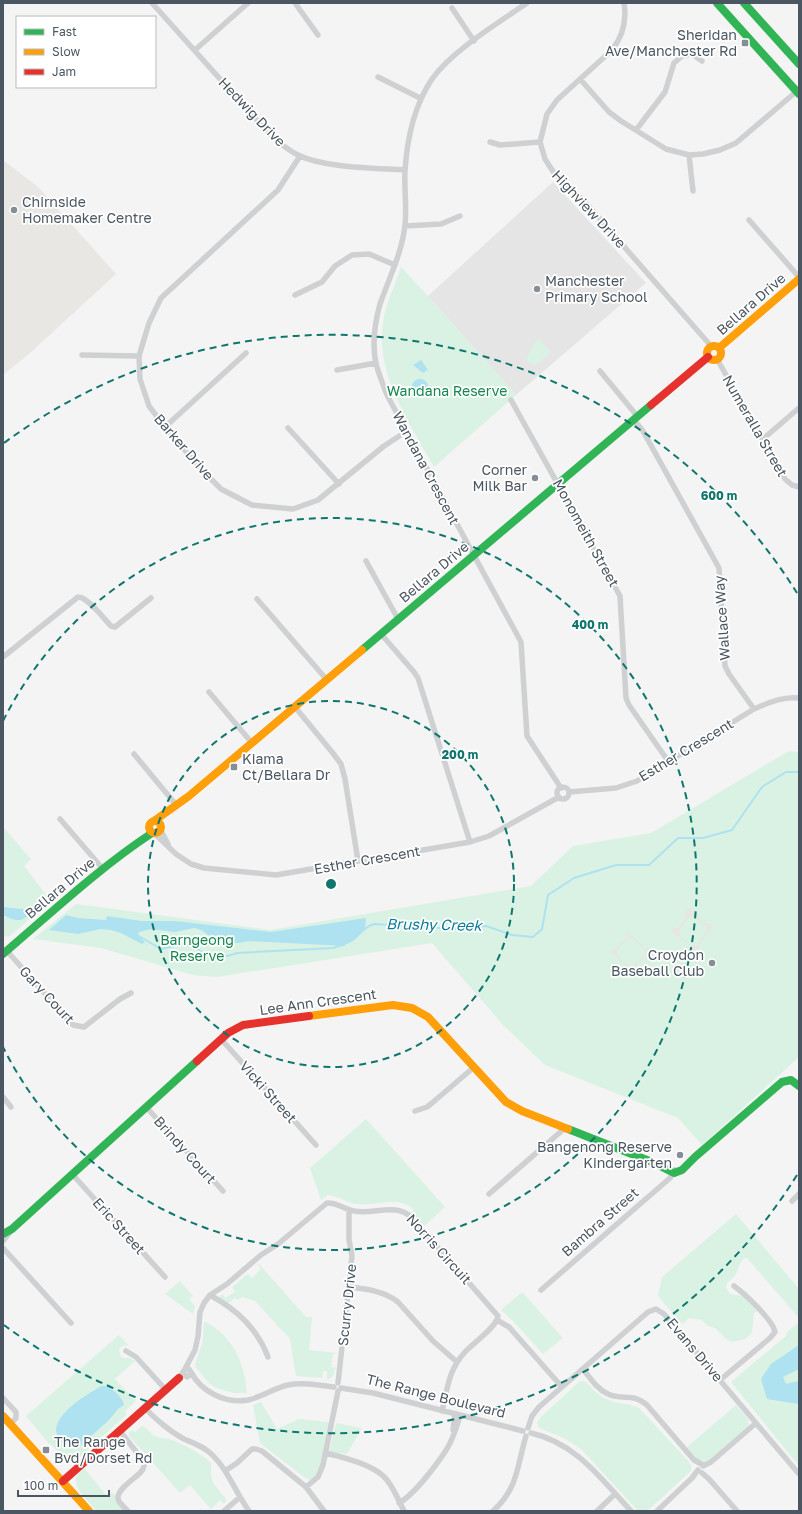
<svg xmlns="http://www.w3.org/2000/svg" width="802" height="1514" viewBox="0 0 802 1514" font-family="'Golos Text',sans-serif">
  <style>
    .commercial { fill: #e8e7e3 }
    .education { fill: #e6e5e6 }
    .green { fill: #d9f2e3 }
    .sand { fill: #e7e6e1; fill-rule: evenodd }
    .water { fill: #aee2f0 }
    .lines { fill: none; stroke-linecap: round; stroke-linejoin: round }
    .stream { stroke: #aee2f0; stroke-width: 2 }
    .street { stroke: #ced0d2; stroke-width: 5.5 }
    .fast { stroke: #30b455; stroke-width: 8 }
    .slow { stroke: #ff9f0a; stroke-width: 8 }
    .jam { stroke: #e5322d; stroke-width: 8 }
    .ring { fill: none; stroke: #0f766e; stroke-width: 2; stroke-dasharray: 7 5 }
    .poi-dot { fill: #868d94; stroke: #fff; stroke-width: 1.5 }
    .labels { text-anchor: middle; stroke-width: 3.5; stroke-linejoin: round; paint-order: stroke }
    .poi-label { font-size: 14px; fill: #4a5661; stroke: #fff; text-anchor: end }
    .street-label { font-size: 14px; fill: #4a5661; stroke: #fff }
    .park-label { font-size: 14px; fill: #17864f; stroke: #fff }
    .water-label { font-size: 15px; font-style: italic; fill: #0c7c9b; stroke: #fff }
    .centre { fill: #0f766e; stroke: #fff; stroke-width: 2 }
    .ring-label { font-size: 12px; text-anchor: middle; font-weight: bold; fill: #0f766e; stroke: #fff; stroke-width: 3.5; stroke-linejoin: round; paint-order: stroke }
  </style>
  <rect width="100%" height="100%" fill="#f4f4f4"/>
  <path class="commercial" d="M3,160l35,27 78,87 -86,79 -27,22z"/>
  <path class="education" d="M553,182l93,101 -130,112 -88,-99z"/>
  <path class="green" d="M401,267l27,29 88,99 -82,72c-24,-44 -59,-92 -51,-145 3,-20 12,-36 18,-55z
    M539,339l12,13 -15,13 -4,-1 -6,-4 9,-18z
    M789,751l10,1v305l-97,88 -24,-27 -133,-53 -41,-39 -72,-83 -215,34 -24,-2 -92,-27 -68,-9 43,-35 194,26 261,-44 42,-40 78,-13z
    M3,827l28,32 -7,7 27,35 -41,35 -7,1z
    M366,1119l79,88 -21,19 -13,-13 3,-3c-16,-16 -37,-3 -57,-6 -10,-1 -19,-8 -29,-9l-7,5 -11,-32z
    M736,1214l63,75v29l-53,-61c-9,7 -6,11 -11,19 -4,5 -9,5 -9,12l4,6 13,2 14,15 -3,2 -2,20 -7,6 -13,3 -6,-3 -11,-11 -7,-2 -6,-6 -13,-2 -7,6 -24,-28 4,-19z
    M259,1264l47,53h6l-3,33 30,3 -6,1 -2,13 6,1 -3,2v5l-5,4h-2v-8h-4l-1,7 -26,-2 -6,-37 -35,-38 -13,-4 -4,3 -3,-2 -6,5 -10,-6 4,-3 2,4 10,-6 -3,-5 16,-13 4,4 9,-9 -3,-4z
    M180,1281l13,15 -4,3 6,7 -2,8 -28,-20z
    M522,1292l41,46 -20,16 -29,-32 -13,-12z
    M204,1321c29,16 40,39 43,72h-13l-18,-5 -8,-6 -12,-14 -1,-4 8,-23z
    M799,1322v144l-68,-84 56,-47 -1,-2z
    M119,1335l10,11c-4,-2 -7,0 -10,3l1,6 3,3h7l5,3 -20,18 21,22 -10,9v5l-52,47 -7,-1 -21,-21 -20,-24z
    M580,1381l6,1c9,10 16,17 29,20 8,2 16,2 24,6l52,56v7l-44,40h-9l-57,-62 -17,-11 -25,-10 -2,-6 5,-6z
    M261,1402l16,27 22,-10 30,3 -10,50 -4,5 -5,3 -6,-3 -44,-34 -7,-38z
    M736,1405l12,14 1,6 -41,36c-10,3 -16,-7 -21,-14z
    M336,1423l26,5 -15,26 -18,-2z
    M142,1426c6,2 9,9 15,11 4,1 8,1 12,2 11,3 35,16 42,24v12l2,8 13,16v2l-2,3 -4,-4 -9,9 -21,-24 -10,8 -51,-57v-4l3,-2 3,2z
    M84,1468l23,28 5,-4 3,3v5l10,11h-28c-9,-10 -23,-21 -21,-35z"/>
  <path class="sand" d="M690,908l6,4 -1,4 12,8 3,-1 4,2 -15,20v7l-3,2 -4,-2 -1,-6 -20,-15 3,-3h4l8,-11v-7zM689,917h5l12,9v7l-9,12h-6l-11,-9v-7z
    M629,933l17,16h4l2,2 -1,2 -4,2 -16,16 -2,-1 -13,-14 -5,-3v-2l4,-2 12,-12 -1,-2zM628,939h5l13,12v3l-13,12h-5l-11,-11v-5z"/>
  <path class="water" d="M421,360l7,10 -5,3 -10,-8z
    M412 387a8 8 0 1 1 16 0a8 8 0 1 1-16 0Z
    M3,907l28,3 1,1c-10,13 -16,10 -29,4z
    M66,915l12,3 28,2 1,-4 35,5h33l96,11 95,-14 -1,11 -21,17 -96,-5 -9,2h-6l-13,-6 -12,-2 -7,-5 -7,-2 -19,4 -24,-3 -12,3 -1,4 7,6 -3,2 -21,-11 -10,-3 -10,-1 -23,5 -29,-4z
    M799,1345v24l-16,8 3,7 13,-3v23l-32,-5 -6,-20 10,-15z
    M102,1386c8,-1 21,11 22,19l-5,3 -10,12 -30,27c-12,2 -18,-5 -23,-15 -1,-19 31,-38 46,-46z"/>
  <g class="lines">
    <path class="stream" d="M137,935l24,14 22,-5 12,3 11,8 22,1 9,-3 96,-5 9,-3
      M346,943c14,-4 14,-15 28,-19l86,5 26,-3 26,9 21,2 9,-8 6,-34 26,-17 42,-13h33l29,-27h25l29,-8 30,-43 24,-15h13"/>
    <path class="street" d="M152,3l119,133c9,7 17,14 27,19 26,13 77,13 107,15
      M295,3l23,32
      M527,3c-29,20 -75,48 -95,76 -18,27 -25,59 -27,92 -1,18 2,36 0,54 -3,28 -16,53 -25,79 -5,18 -8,41 -4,60 3,10 7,21 11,31l134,247 6,94 34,52
      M624,3c3,18 -1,33 -12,47l-55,50 -10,14 -7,28 5,17 9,14 31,29 126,144
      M452,8l22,33
      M195,50l53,-47
      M378,77l42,21
      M580,79l29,33 12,9 45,28 23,6 14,-1 17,-4 16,-7 61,-52
      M636,130l29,-38 9,-29 8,-7 10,-2 10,7
      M490,142l10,3 40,-3
      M689,155l4,36
      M300,156l-22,34 -117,108 -12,25 -10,33 1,23 9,27 16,21 35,41 21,21 31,16 41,4 25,-9 66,-54 23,-15
      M749,220l50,57
      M405,226l36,-2 19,-8
      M295,295l27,-13 13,-16 17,-11 17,-1 26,11
      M82,355l57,1
      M717,359l68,120 7,6 7,2
      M337,370l39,-7
      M600,371l38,46
      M511,400l109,196 6,102 3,7 39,56
      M634,420l9,11 76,137 6,98 4,8 25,35
      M165,427l81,-74
      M288,428l51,56
      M763,439l36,-31
      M366,561l32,58
      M257,599l70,81
      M381,634l33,38 4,6 52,164
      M3,657l75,-60c10,0 26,22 33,29l4,1 36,-29
      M209,692l43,51
      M295,707l37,45 9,12 4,15 13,82
      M134,754l43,52
      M557 793a6 6 0 1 1 12 0a6 6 0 1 1-12 0Z
      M569,792l47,-4 21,-7 117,-72c14,-6 29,-13 45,-11
      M60,819l43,50
      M160,829l8,15
      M155,834l21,20 15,10 13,4 72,7 194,-33 19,-6 70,-39
      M7,951l66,74 11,2 36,-28 11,-6
      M221,1039l95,106
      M3,1097l8,10
      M147,1108l76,83
      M415,1111l12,-4 5,-4 41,-35
      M73,1175l92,102
      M489,1194l76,-66
      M792,1201l7,-7
      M3,1241l8,-10
      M3,1248l68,75
      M349,1287c17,2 35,4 49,15l35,39 24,21
      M541,1290l129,-112 5,-8
      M210,1295c27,15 47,33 58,62
      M497,1320l12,7 53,60
      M126,1351l10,6 30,33
      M185,1369l10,-19 3,-14 2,-24 4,-9 6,-8 17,-11 34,-29 17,-11 49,-41c10,-1 18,7 27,8 20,4 42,-9 58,7l86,98c-1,11 -25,27 -33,36 -17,19 -17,35 -23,59
      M583,1369c7,9 14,20 25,25 15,7 24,-2 39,11l47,55 9,5
      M191,1372c10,20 35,32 57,28 14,-3 26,-12 40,-15 15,-3 31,0 46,2
      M179,1378l6,-9h4l2,3 -1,3 -3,2 -4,-5
      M720,1380l50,-42 5,-6c-2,-12 -31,-39 -41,-46
      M338,1383l14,-127 -3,-16v-30
      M341,1388l32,5 150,38
      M3,1398l13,14v6l-6,6
      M145,1408c10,11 26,24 39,31 9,4 18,7 25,13 18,15 26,40 40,59
      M528,1428l4,-12 7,-9 109,-95 8,-3 8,5 135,160
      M453,1430l2,-16
      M120,1431l25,32 -2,6 -3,4c-5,5 -24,17 -22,26 1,4 7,9 10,12
      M531,1433c45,10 70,46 100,78
      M325,1453c18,4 51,12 62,27 7,9 12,21 17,31
      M703,1466l8,-4 45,-39
      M225,1471l12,-8 15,-14h4l6,2 44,36 18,24
      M702,1473l7,6 28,32
      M306,1487l12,-10 5,-12 15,-74
      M399,1503c15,-8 40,-41 49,-56 5,-9 9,-21 12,-32
      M224,1511l15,-13
      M493,1511c25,-22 24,-45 33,-75
      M597,1511l18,-17
      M657,1511l35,-33 6,-8"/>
    <path class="fast" d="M717,3l82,91
      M744,3l55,61
      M362,650l289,-245
      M3,954c48,-41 96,-86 149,-121
      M568,1129l84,33 22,11 8,-3 13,-13 87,-75 9,-2 8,6
      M3,1234l9,-5 185,-168"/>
    <path class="slow" d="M707 353a7 7 0 1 1 14 0a7 7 0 1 1-14 0Z
      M719,348l80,-69
      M149 827a6 6 0 1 1 12 0a6 6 0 1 1-12 0Z
      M154,821l35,-25 173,-146
      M309,1016l84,-11 19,3 16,9 78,85 16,9 46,18
      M3,1416l86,95"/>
    <path class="jam" d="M651,405l57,-48
      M197,1061l31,-28 15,-8 66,-9
      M63,1481l116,-103"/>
  </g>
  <g class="ring">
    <circle cx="331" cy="884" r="183"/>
    <path d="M3 721A366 366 0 1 1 3 1047"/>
    <path d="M797 1175A549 549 0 0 1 4 1325M4 443A549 549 0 0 1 797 593"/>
  </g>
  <g class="poi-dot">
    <rect x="741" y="39" width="8" height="8" rx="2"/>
    <circle cx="14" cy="210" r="4"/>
    <circle cx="537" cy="289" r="4"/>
    <circle cx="535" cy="478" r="4"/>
    <rect x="230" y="763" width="8" height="8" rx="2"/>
    <circle cx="712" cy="963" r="4"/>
    <circle cx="680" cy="1155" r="4"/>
    <rect x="42" y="1446" width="8" height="8" rx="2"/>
  </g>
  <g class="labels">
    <g class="poi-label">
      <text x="737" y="40">Sheridan<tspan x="737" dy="16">Ave/Manchester Rd</tspan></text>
      <text x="22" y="207" text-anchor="start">Chirnside<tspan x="22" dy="16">Homemaker Centre</tspan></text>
      <text x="545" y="286" text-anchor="start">Manchester<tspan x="545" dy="16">Primary School</tspan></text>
      <text x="527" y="475">Corner<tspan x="527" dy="16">Milk Bar</tspan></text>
      <text x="242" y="764" text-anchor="start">Kiama<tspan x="242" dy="16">Ct/Bellara Dr</tspan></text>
      <text x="704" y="960">Croydon<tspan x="704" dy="16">Baseball Club</tspan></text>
      <text x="672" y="1152">Bangenong Reserve<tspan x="672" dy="16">Kindergarten</tspan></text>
      <text x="54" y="1447" text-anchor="start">The Range<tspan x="54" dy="16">Bvd/Dorset Rd</tspan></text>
    </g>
    <g class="street-label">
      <text transform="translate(252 112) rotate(46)" y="5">Hedwig Drive</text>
      <text transform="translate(589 209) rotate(47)" y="5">Highview Drive</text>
      <text transform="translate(751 304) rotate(-41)" y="5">Bellara Drive</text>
      <text transform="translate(755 426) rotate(60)" y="5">Numeralla Street</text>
      <text transform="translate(184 447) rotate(49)" y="5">Barker Drive</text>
      <text transform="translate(426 468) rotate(62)" y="5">Wandana Crescent</text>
      <text transform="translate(586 533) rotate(61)" y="5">Monomeith Street</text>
      <text transform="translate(434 572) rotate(-40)" y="5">Bellara Drive</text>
      <text transform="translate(722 618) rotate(-94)" y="5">Wallace Way</text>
      <text transform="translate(686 750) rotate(-31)" y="5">Esther Crescent</text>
      <text transform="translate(367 860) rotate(-10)" y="5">Esther Crescent</text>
      <text transform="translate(60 888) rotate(-40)" y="5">Bellara Drive</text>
      <text transform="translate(47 995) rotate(47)" y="5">Gary Court</text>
      <text transform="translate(318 1002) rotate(-8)" y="5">Lee Ann Crescent</text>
      <text transform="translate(268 1092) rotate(48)" y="5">Vicki Street</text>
      <text transform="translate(185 1150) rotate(48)" y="5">Brindy Court</text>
      <text transform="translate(600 1222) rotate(-41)" y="5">Bambra Street</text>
      <text transform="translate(119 1226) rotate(48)" y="5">Eric Street</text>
      <text transform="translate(439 1249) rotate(48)" y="5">Norris Circuit</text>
      <text transform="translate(347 1305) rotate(-84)" y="5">Scurry Drive</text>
      <text transform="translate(695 1350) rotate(50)" y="5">Evans Drive</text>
      <text transform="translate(436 1396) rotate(14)" y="5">The Range Boulevard</text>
    </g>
    <g class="park-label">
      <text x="447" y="396">Wandana Reserve</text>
      <text x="197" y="945">Barngeong<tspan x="197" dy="16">Reserve</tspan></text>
    </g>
    <g class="water-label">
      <text transform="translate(434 925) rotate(1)" y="5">Brushy Creek</text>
    </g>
  </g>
  <circle cx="331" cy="884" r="6" class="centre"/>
  <g class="ring-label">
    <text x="719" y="500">600 m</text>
    <text x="590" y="629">400 m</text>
    <text x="460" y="759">200 m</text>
  </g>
  <rect width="802" height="1514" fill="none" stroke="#4a5661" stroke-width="8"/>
  <rect x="16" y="16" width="140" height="72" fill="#ffffff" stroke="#b7bbc0"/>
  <rect x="24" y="29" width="20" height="6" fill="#30b455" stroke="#b7bbc0"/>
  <text x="52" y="36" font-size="12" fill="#4a5661">Fast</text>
  <rect x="24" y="49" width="20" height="6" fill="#ff9f0a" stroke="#b7bbc0"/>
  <text x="52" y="56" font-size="12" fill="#4a5661">Slow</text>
  <rect x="24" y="69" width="20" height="6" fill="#e5322d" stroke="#b7bbc0"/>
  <text x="52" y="76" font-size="12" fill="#4a5661">Jam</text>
  <path d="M18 1490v6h91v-6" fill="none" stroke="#4a5661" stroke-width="2"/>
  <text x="24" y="1490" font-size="12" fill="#4a5661" stroke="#ffffff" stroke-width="3" paint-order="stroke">100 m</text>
</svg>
